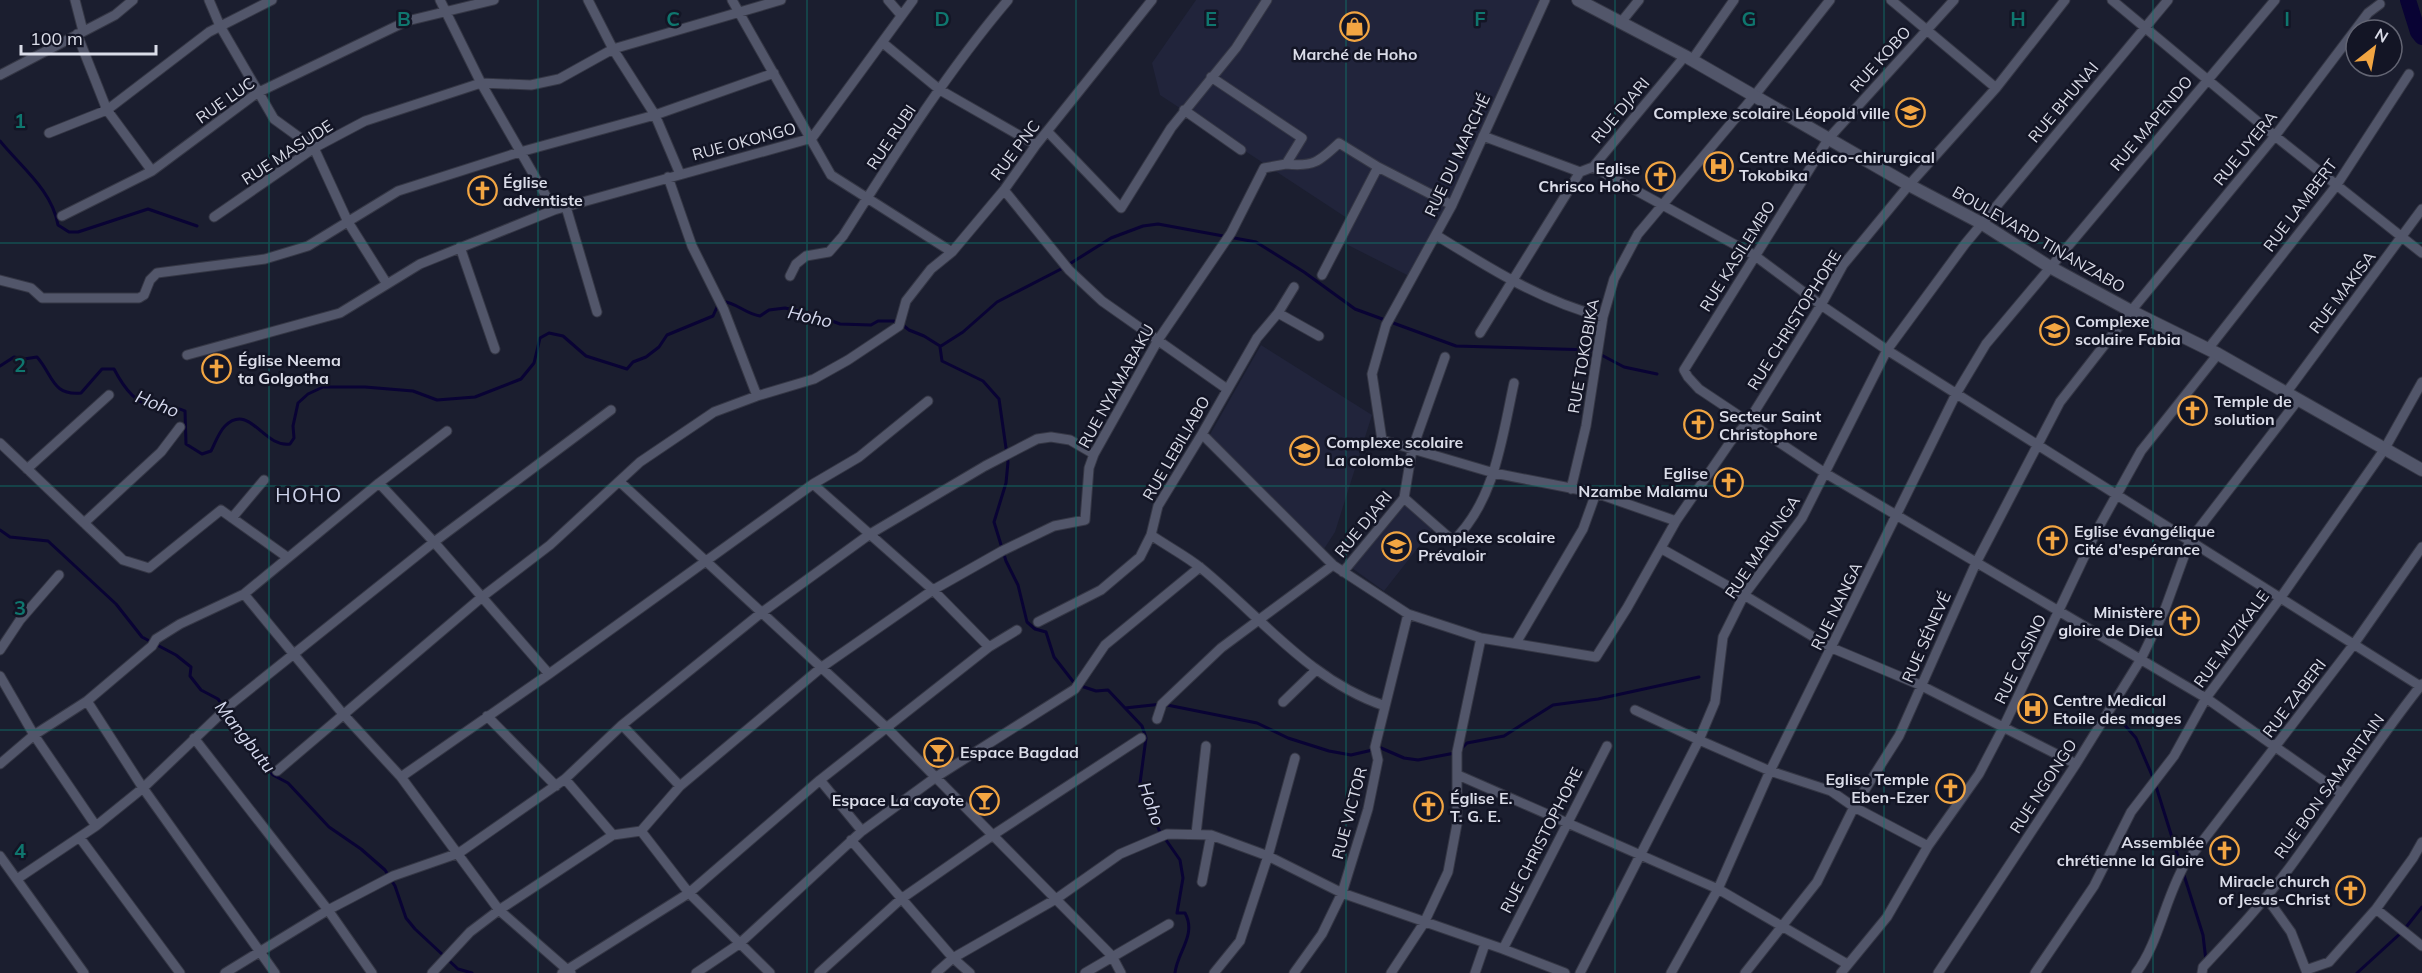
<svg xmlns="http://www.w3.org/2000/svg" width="2422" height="973" viewBox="0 0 2422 973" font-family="Mulish,sans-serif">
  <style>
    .built { fill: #21243b }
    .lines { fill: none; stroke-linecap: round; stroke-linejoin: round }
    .stream { stroke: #090334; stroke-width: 3 }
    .river { stroke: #090334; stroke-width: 16 }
    .minor-casing { stroke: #353745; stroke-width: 11 }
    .tertiary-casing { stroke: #353745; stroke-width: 14 }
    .minor { stroke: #52566a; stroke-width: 9 }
    .tertiary { stroke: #52566a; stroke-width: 12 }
    .grid { fill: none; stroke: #0f766e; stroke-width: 1.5; stroke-opacity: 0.55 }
    .labels { text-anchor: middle; stroke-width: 5; stroke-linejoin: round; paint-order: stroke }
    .poi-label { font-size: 16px; font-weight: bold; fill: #dadce8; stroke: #131525; text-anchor: start }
    .street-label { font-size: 16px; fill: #dadce8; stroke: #131525 }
    .water-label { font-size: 18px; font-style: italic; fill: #d5d9ee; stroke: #131525 }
    .quarter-label { font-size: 20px; letter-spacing: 1.5px; fill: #ccd1e9; stroke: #131525 }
    .grid-label { font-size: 20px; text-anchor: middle; font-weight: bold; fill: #0f766e; stroke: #131525; stroke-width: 5; stroke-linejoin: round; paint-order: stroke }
  </style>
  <rect width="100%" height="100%" fill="#1b1e2f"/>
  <path class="built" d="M1196,0h346l-129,278 -69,-35 9,-21 -193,-127 -8,-32z
    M1261,345l111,70 -37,117 -11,17 -116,-111z
    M1406,502l29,24 -51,65 -32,-23z"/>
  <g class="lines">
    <path class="stream" d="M0,141c21,26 52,49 58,84l11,7h9l70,-23 49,17
      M722,301c15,2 24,13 38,15l9,-6 16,-2 31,7 24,9 31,1 7,-4h15l6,1 10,8 15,6 16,10
      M941,346l22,-14 34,-30 66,-34 48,-30 32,-12 15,-2 98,18 48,30 51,37 101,37 136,4 32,17 33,7
      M940,347l2,14 41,20 16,18 9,63 -2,21 -12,39 12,39 12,24 9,37 8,7 11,3 8,25 21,27
      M0,366l14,-9 10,2 13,-2c16,18 15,39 44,36l21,-24h12c10,19 23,38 48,40 9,1 14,-3 23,2l1,33 16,10 9,-3c4,-8 8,-19 14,-25 25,-24 38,22 65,18l4,-6 -1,-12 5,-23 10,-9 15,-7h42l48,4 24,9 38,-3 46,-18 13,-16 6,-25 9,-5 14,3 23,20 41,13 6,-7 13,-5 13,-10 8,-12 46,-19 5,-11
      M0,530l10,7 38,4 68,63 26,33 34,18 15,12 -1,9 11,14 17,9 55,76 15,8 41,44 32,22 24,21 10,16 11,32 9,11 43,40 14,4
      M1081,686l15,5 12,-1 34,36 4,12 -6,45 19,47 21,30 3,18 -6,35h8c12,22 -8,39 -10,60
      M1125,708l37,-4 95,19 31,15 41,13 22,4 30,-7 23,10 14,2 37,-7
      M2116,715l20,23 18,42 27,86
      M1460,750l7,-7 37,-7 49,-31 45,-6 101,-22
      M2183,872l20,63 3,26
      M2357,973l46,-42 19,-24"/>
    <path class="river" d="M2408,0l10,32 4,5"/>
    <defs>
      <path id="minor" d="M75,0l8,31
        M209,0l11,26 54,93 40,29 34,74 39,62
        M440,0l41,83 73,127
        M588,0l25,49 42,66 25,59
        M732,0l99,175 121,77
        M888,0l13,15
        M1545,0l-93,205 -66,120 -14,49 10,66 112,33 102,20 80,28
        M1891,0l105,88
        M1954,0l-125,138 -145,232 4,7 11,12 126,84 381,225 135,95
        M2112,0l163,136 147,117
        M1622,21l17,-21
        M77,34l30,76 45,61
        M883,43l57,47 96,55
        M1692,60l42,-60
        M0,75l115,-60 18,-15
        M1184,110l57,40
        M1048,132l73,76 50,-80 65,-80 31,-48
        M49,133l58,-23 102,-78 63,-32
        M1483,136l97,36
        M1286,164c27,3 33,-2 53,-21l39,24 74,38
        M1593,167l161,88 67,50 66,45 533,336
        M668,177l24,69 32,64 33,86
        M1004,190l65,80 33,31 125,88
        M566,207l31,105
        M62,216l90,-45 105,-78 150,-72 87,-21
        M214,217l100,-69 51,-27 116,-38 50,2 28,-6 54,-30 168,-49
        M1436,235c53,33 105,66 167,82
        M460,247l35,102
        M1322,275l56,-108
        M790,276l6,-12 10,-8 23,-4 14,-16c51,-80 103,-163 165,-236
        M0,280l31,8 11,10h97l5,-3 6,-15 7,-7 108,-14 43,-13 90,-55 122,-39 135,-37 119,-42
        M1278,313l41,23
        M1480,333l100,-161 13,-5 92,-111
        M2208,349l128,-163 73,-112
        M187,355l153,-42 80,-49 134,-54 258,-72 101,-138
        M2286,393l136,-184
        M1202,434l131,131 75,49 73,24 115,19 31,-49 49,-87 55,-80 17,-19 73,-117 22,-40 66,-80 87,-97 69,-88
        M0,443l123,117 26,8 72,-58 66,47
        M27,469l82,-74
        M620,482l267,246 225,228 9,17
        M379,483l55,59 115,132
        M813,484l120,106 56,57
        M1571,489l15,-63 17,-109 11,-38 24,-45 117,-139 75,-95
        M1404,498l49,43c42,-40 49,-103 61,-158
        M232,518l32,-38
        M84,523l77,-71 19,-25
        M1151,535c16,11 35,21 50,33 60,49 109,113 184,138
        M1662,549l82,46 88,53 88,37 156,79
        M1343,572l61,-74 8,-48 33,-93
        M244,594l99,120 58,63 98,133 72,63
        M1038,622l63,-32 39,-33 11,-22 7,-29 44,-72 55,-96 21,-25 16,-26
        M1516,643l67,-114 13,-36
        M0,650l20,-30 39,-45
        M0,676l34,59 62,91
        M87,701l56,87 132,185
        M1283,702l33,-32
        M1635,710l64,30 71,31 61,20 23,16 74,39
        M487,716l69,70
        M1157,719l5,-15 59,-56 112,-83
        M622,725l58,61
        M194,738l134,172 44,63
        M0,764l34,-29 53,-34 65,-55 4,-7 24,-15 64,-30 135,-111 68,-52
        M277,771l205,-174 68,-52 90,-83 74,-50 43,-16 57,-17 34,-19 51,-34 7,-25 25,-32 21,-17 52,-62 32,-45 116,-145
        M1458,775l260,114 129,75
        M401,777l148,-103 264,-190 46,-27 69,-56
        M565,779l48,56
        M820,780l42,51
        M641,831l48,62 81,80
        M1196,834l10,-88
        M80,838l100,135
        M851,840l102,118 17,15
        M0,856l84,117
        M17,879l79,-53 47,-38 87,-83 204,-163 177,-132
        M1202,882l9,-47
        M2266,897l25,35 16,41
        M2376,909l46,37
        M1503,949l104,-203
        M2306,970l23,-8 47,-53 37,-51 9,-16
        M225,973l103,-63 65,-34 66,-23 106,-74 57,-54 139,-112 109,-79 115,-68 52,-27 14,-2 19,3 24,14
        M432,973l38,-41 29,-22 114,-75 28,-4 39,-45 142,-119 111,-77 69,-39 52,-25 31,-6 4,-52 5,-14 64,-114 73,-107 33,-65 22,-4 16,-26 -91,-61
        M562,973l127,-80 131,-113 169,-133 28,-17
        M696,973l43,-29 123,-113 74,-54 139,-88 30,-44 95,-78
        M819,973l82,-74 92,-64 148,-97
        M936,973l17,-15 103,-59 64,-45 47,-20 44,1 57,21 74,37 161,56 62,24
        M1085,973l84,-49
        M1214,973l26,-32 28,-85 27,-98
        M1294,973l28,-39 20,-41 26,-84 10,-49 -3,-13 33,-133
        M1391,973l33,-50 24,-51 9,-48v-72l24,-114
        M1475,973l10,-29
        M1580,973l119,-233 16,-38 8,-65 21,-42 58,-77 85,-168 78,-106 203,-244
        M1671,973l47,-84 52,-118 186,-377 30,-50 289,-344
        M1745,973l72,-91 37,-75 45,-71 77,-173 84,-161 71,-91 144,-175 93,-123 12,-9
        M1841,973l46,-56 41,-71 51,-72 24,-46 93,-196 45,-81 77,-97
        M1938,973l138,-209 65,-105 24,-50 25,-69 108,-140
        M2035,973l59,-87 37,-74 43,-56 32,-58 75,-101 103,-147 38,-68
        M2136,973c23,-30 29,-75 49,-109l169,-220 68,-97
        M2202,973l1,-6c30,-32 61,-65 87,-100 45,-61 85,-124 132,-183"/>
      <path id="tertiary" d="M1578,0l107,56 224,129 72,38 69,44 81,44 87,43 204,116"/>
    </defs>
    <use href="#minor" class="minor-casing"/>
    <use href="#tertiary" class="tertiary-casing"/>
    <use href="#minor" class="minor"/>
    <use href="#tertiary" class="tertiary"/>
  </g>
  <path class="grid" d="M269,0v973M538,0v973M807,0v973M1076,0v973M1346,0v973M1615,0v973M1884,0v973M2153,0v973M0,243h2422M0,486h2422M0,730h2422"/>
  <defs>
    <symbol id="shop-ring" viewBox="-11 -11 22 22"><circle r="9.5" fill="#131525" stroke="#f2a542" stroke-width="1.5"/><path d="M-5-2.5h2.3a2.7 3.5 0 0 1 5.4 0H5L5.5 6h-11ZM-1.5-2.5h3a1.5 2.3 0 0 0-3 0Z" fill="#f2a542"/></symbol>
    <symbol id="school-ring" viewBox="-11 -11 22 22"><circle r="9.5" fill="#131525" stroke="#f2a542" stroke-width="1.5"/><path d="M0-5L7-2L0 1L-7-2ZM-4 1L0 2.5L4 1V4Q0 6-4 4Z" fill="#f2a542"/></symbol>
    <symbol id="hospital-ring" viewBox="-11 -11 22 22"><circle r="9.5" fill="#131525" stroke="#f2a542" stroke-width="1.5"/><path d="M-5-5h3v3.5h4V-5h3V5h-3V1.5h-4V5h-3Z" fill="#f2a542"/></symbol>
    <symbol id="church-ring" viewBox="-11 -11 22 22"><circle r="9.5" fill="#131525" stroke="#f2a542" stroke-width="1.5"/><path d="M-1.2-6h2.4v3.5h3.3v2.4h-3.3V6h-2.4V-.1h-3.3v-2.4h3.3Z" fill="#f2a542"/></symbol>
    <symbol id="bar-ring" viewBox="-11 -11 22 22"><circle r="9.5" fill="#131525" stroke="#f2a542" stroke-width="1.5"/><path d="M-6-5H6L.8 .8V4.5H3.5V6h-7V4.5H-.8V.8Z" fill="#f2a542"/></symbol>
  </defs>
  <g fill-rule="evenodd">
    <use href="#shop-ring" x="1338" y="10" width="33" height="33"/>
    <use href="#school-ring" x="1894" y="96" width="33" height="33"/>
    <use href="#hospital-ring" x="1702" y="150" width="33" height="33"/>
    <use href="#church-ring" x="1644" y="160" width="33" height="33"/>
    <use href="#church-ring" x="466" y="174" width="33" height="33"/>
    <use href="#school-ring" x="2038" y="314" width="33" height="33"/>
    <use href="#church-ring" x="200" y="352" width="33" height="33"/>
    <use href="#church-ring" x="2176" y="394" width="33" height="33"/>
    <use href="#church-ring" x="1682" y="408" width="33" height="33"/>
    <use href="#school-ring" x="1288" y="434" width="33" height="33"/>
    <use href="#church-ring" x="1712" y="466" width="33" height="33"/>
    <use href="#church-ring" x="2036" y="524" width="33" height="33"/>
    <use href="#school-ring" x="1380" y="530" width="33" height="33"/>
    <use href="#church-ring" x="2168" y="604" width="33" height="33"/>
    <use href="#hospital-ring" x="2016" y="692" width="33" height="33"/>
    <use href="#bar-ring" x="922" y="736" width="33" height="33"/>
    <use href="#church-ring" x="1934" y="772" width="33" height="33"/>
    <use href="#bar-ring" x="968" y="784" width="33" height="33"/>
    <use href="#church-ring" x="1412" y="790" width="33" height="33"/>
    <use href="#church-ring" x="2208" y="834" width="33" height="33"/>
    <use href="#church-ring" x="2334" y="874" width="33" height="33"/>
  </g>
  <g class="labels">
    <g class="poi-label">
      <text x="1355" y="60" text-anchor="middle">Marché de Hoho</text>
      <text x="1890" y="119" text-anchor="end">Complexe scolaire Léopold ville</text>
      <text x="1739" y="163">Centre Médico-chirurgical<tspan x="1739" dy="18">Tokobika</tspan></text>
      <text x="1640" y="174" text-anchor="end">Eglise<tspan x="1640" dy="18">Chrisco Hoho</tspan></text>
      <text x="503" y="188">Église<tspan x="503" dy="18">adventiste</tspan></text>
      <text x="2075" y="327">Complexe<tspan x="2075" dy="18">scolaire Fabia</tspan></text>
      <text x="238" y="366">Église Neema<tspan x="238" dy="18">ta Golgotha</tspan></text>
      <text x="2214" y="407">Temple de<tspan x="2214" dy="18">solution</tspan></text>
      <text x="1719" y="422">Secteur Saint<tspan x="1719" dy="18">Christophore</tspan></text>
      <text x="1326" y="448">Complexe scolaire<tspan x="1326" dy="18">La colombe</tspan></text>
      <text x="1708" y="479" text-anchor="end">Eglise<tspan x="1708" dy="18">Nzambe Malamu</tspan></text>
      <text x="2074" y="537">Eglise évangélique<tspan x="2074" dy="18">Cité d'espérance</tspan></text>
      <text x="1418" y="543">Complexe scolaire<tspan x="1418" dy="18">Prévaloir</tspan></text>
      <text x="2163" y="618" text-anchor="end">Ministère<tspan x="2163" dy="18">gloire de Dieu</tspan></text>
      <text x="2053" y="706">Centre Medical<tspan x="2053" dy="18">Etoile des mages</tspan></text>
      <text x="960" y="758">Espace Bagdad</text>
      <text x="1929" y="785" text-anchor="end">Eglise Temple<tspan x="1929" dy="18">Eben-Ezer</tspan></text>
      <text x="1450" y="804">Église E.<tspan x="1450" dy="18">T. G. E.</tspan></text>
      <text x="964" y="806" text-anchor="end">Espace La cayote</text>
      <text x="2204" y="848" text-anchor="end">Assemblée<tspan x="2204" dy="18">chrétienne la Gloire</tspan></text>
      <text x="2330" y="887" text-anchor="end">Miracle church<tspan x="2330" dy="18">of Jesus-Christ</tspan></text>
    </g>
    <g class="street-label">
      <text transform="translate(1880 59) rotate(-48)" y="6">RUE KOBO</text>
      <text transform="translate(225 100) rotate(-35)" y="6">RUE LUC</text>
      <text transform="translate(2063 102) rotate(-50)" y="6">RUE BHUNAI</text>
      <text transform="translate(1620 110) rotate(-50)" y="6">RUE DJARI</text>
      <text transform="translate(2151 123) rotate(-50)" y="6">RUE MAPENDO</text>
      <text transform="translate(891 137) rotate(-56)" y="6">RUE RUBI</text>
      <text transform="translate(744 141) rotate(-15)" y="6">RUE OKONGO</text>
      <text transform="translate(2245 148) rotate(-51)" y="6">RUE UYERA</text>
      <text transform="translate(1015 150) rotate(-53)" y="6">RUE PNC</text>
      <text transform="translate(287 152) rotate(-33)" y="6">RUE MASUDE</text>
      <text transform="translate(1457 155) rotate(-65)" y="6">RUE DU MARCHÉ</text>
      <text transform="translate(2300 205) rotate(-53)" y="6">RUE LAMBERT</text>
      <text transform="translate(2039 239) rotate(30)" y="6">BOULEVARD TINANZABO</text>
      <text transform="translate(1737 256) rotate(-58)" y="6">RUE KASILEMBO</text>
      <text transform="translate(2342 292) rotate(-53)" y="6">RUE MAKISA</text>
      <text transform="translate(1794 320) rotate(-58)" y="6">RUE CHRISTOPHORE</text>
      <text transform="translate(1583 356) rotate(-80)" y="6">RUE TOKOBIKA</text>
      <text transform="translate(1116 386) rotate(-61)" y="6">RUE NYAMABAKU</text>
      <text transform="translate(1176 448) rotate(-60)" y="6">RUE LEBILIABO</text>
      <text transform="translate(1363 524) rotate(-51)" y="6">RUE DJARI</text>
      <text transform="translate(1762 547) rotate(-56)" y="6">RUE MARUNGA</text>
      <text transform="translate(1836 606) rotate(-64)" y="6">RUE NANGA</text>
      <text transform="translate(1926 637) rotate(-66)" y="6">RUE SÉNEVÉ</text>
      <text transform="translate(2231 639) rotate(-54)" y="6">RUE MUZIKALE</text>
      <text transform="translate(2020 659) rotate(-64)" y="6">RUE CASINO</text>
      <text transform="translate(2294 698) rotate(-53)" y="6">RUE ZABERI</text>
      <text transform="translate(2043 786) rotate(-57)" y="6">RUE NGONGO</text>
      <text transform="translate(2329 786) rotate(-54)" y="6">RUE BON SAMARITAIN</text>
      <text transform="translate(1349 813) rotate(-75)" y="6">RUE VICTOR</text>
      <text transform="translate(1541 840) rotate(-63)" y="6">RUE CHRISTOPHORE</text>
    </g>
    <g class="water-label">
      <text transform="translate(810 317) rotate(13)" y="6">Hoho</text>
      <text transform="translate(157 404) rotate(21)" y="6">Hoho</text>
      <text transform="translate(245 737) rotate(52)" y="6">Mangbutu</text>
      <text transform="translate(1151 804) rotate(70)" y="6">Hoho</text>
    </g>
    <g class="quarter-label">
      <text x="309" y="502">HOHO</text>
    </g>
  </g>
  <g class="grid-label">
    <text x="404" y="26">B</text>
    <text x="673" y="26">C</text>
    <text x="942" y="26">D</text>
    <text x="1211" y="26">E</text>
    <text x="1480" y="26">F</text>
    <text x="1749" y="26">G</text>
    <text x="2018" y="26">H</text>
    <text x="2287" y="26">I</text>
    <text x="20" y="128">1</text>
    <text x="20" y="372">2</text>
    <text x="20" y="615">3</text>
    <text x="20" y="858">4</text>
  </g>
  <g transform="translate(2374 48) rotate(31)"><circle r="28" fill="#131525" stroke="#636573" stroke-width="1.5"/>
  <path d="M0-4.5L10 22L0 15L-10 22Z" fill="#f2a542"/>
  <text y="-9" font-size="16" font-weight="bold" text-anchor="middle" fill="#dadce8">N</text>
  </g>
  <path d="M21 45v9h135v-9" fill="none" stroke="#dadce8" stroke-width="3"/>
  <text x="30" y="45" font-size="18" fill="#dadce8" stroke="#131525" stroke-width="4.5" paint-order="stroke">100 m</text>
</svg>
